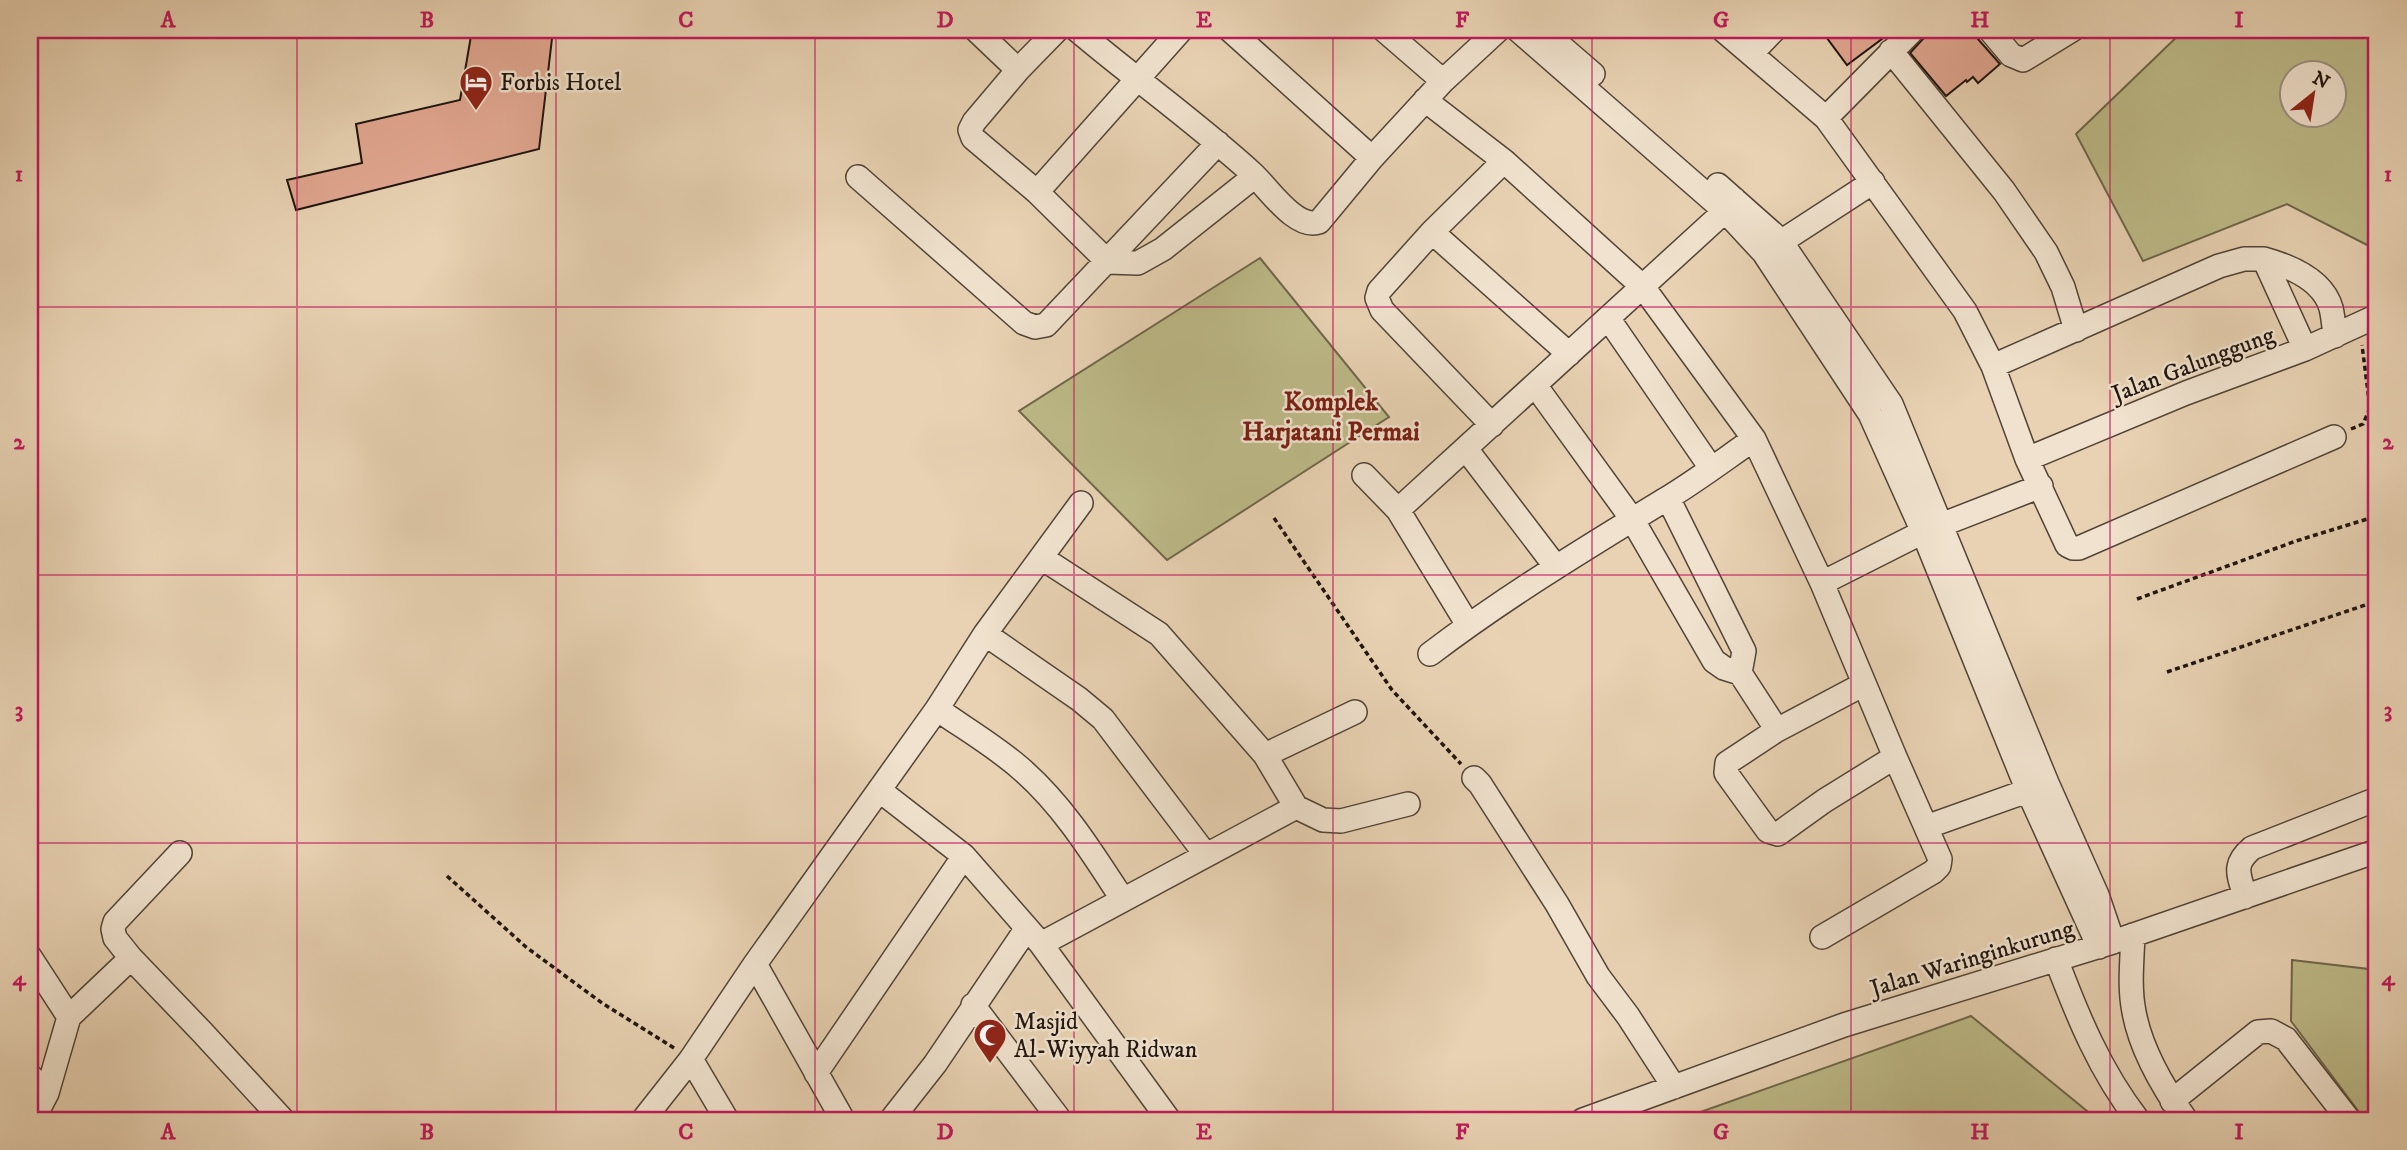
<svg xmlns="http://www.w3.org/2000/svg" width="2407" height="1150" viewBox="0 0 2407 1150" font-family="'IM FELL DW Pica',serif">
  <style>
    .green { fill: #bdba88; stroke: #6e674b; stroke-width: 2; fill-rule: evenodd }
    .building { fill: #e1a791; stroke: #1f140e; stroke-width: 2 }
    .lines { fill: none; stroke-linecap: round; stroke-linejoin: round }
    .minor-casing { stroke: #514437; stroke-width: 26 }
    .path { stroke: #1f140e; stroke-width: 3.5; stroke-dasharray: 5 3.5; stroke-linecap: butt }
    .minor { stroke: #f0e2ce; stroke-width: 23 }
    .grid { fill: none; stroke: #c2185b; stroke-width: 2; stroke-opacity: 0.55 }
    .labels { text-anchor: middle; stroke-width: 5; stroke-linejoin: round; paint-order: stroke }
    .poi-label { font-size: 24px; fill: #1f140e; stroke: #f0e2ce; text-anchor: start }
    .street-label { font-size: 24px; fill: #1f140e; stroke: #f0e2ce }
    .neighbourhood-label { font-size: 26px; font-weight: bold; fill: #7a1f14; stroke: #f0e2ce }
    .neatline { fill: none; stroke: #c2185b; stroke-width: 2.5 }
    .grid-label { font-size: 23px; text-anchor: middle; font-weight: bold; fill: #c2185b }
  </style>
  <rect width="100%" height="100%" fill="#e8d2b3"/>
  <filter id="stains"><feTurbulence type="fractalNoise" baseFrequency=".00286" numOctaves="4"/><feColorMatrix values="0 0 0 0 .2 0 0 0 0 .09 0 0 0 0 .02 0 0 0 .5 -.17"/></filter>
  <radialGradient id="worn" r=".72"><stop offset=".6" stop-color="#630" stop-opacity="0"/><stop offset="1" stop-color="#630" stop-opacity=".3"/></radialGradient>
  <path class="green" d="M2184,30h193v220l-90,-46 -144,57 -67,-127zM2292,74h42v42h-42z
    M1260,258l129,159 -222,143 -148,-149z
    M2292,960l85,10v150h-12l-74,-99z
    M1971,1016l127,104h-420z"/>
  <path class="building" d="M472,30h81l-14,119 -243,61 -9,-30 75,-17 -6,-39 104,-24z
    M1821,30h73l-47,35z
    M1927,30h43l30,34 -22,19 -5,-6 -6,5 -1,-2 -20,16 -36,-43 13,-14z"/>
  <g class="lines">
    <defs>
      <path id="minor" d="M976,30l42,40
        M1057,30l-39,40 -44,52 -4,8 3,8 64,54 71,70 30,1 25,-14 92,-73
        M1077,30c58,49 120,93 176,144 16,15 43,56 66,48l53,-64 71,-77 55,-51
        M1230,30l142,128
        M1384,30l59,51
        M1518,30l207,181 39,42 106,161 53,118 105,259 71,156
        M1542,30l51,44
        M1723,30l103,88 139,193 28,55 34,93 40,86 6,3h6l255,-111
        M1990,30l21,25 12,5 49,-30
        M1891,51l113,140 42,61 17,35 13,43
        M1751,54l23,-24
        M1425,100l79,61 139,126 111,152 68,144 73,174 45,102 -1,7 -6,6 -111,65
        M1826,118l87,-88
        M858,177l166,146 11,4 11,-2 172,-182
        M1718,185l62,55 111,164 156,379 50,112 16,47
        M1037,192l144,-162
        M1432,232l137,122
        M1770,249l103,-67
        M2264,259c25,7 59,21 67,49 2,8 3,19 4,28
        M1608,318l103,150
        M1993,366l226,-100 25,-7h20l41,90
        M1535,385l97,134 82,142 10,7 16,5 37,57
        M1492,425l-110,-115 -5,-12 2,-7 53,-59 72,-71
        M1466,449l90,118
        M2027,459l159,-66 119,-44 72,-33
        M1364,475l34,35 70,115
        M1668,498l76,153 -4,22
        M1398,510l327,-299 9,-12
        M1042,558l117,76 106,121 31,52
        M1822,583l101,-51 118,-46
        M985,634l94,65 24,20 103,136
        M1430,654c75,-57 156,-106 236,-155 30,-18 59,-40 88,-60
        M1864,684l-87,46 -50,33 -1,10 42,58 10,3 46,-33 71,-44
        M937,709c27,19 58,37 83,59 43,37 73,86 103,132
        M1265,755l90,-43
        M1474,778l6,6 77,120 41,72 30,40 46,71
        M879,790l85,66 77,88 128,176
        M1926,827l115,-41
        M180,853l-65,69 -2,7 2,9 16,20 71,74 81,88
        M2245,897c-6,-23 -13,-32 7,-49l125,-49
        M2133,935c-1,26 -4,52 1,77 7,39 30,77 52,108
        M1041,944l255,-137 27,13 18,1 67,-17
        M30,957l39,60
        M2056,959c22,58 44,112 82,161
        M755,964l88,156
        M973,1005l87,115
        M691,1059l36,61
        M816,1073l148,-217
        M30,1076l17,17
        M2172,1101l86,-69 13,-1 15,8 63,81
        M33,1120l14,-27 22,-76 62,-59
        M643,1120l48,-61 64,-95 182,-255 48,-75 96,-131
        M891,1120l44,-56 92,-136
        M1583,1120l261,-95 269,-83 264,-91"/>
    </defs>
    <use href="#minor" class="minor-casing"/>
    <path class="path" d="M2351,429l12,-5 7,-16 -8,-63
      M1274,518l118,172 69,74
      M2137,599l159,-58 81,-25
      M2167,672l210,-71
      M447,876l79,71 76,56 72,45"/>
    <use href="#minor" class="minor"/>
  </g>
  <path class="grid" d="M297,30v1090M556,30v1090M815,30v1090M1074,30v1090M1333,30v1090M1592,30v1090M1851,30v1090M2110,30v1090M30,307h2347M30,575h2347M30,843h2347"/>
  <defs>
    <symbol id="hotel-pin" viewBox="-11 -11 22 30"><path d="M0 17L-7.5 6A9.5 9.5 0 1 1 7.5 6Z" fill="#8f2418" stroke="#f0e2ce"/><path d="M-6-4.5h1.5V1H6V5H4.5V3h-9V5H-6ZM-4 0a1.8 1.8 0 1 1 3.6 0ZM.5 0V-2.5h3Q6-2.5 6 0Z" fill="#fff"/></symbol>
    <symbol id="mosque-pin" viewBox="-11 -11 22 30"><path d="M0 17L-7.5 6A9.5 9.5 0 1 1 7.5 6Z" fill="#8f2418" stroke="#f0e2ce"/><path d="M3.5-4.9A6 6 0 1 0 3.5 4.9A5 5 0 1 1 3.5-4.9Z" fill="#fff"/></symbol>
  </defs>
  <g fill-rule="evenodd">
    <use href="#hotel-pin" x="457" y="63" width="38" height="52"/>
    <use href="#mosque-pin" x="971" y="1016" width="38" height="52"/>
  </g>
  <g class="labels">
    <g class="poi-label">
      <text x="500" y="90">Forbis Hotel</text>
      <text x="1014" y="1029">Masjid<tspan x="1014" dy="28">Al-Wiyyah Ridwan</tspan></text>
    </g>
    <g class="street-label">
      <text transform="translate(2193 364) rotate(-21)" y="8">Jalan Galunggung</text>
      <text transform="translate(1972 958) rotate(-17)" y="8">Jalan Waringinkurung</text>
    </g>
    <g class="neighbourhood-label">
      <text x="1331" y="410">Komplek<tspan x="1331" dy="30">Harjatani Permai</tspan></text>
    </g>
  </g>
  <rect width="2407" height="1150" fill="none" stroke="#e8d2b3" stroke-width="77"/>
  <g transform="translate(2313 94) rotate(30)"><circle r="33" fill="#f0e2ce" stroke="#9c9081" stroke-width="2"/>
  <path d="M0-5L12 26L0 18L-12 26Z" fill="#8f2418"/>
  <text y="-10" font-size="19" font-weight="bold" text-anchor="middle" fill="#1f140e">N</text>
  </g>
  <rect x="38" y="38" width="2330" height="1074" class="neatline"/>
  <g class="grid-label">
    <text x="168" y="27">A</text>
    <text x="427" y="27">B</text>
    <text x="686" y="27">C</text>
    <text x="945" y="27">D</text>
    <text x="1204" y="27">E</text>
    <text x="1462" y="27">F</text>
    <text x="1721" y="27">G</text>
    <text x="1980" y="27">H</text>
    <text x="2239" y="27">I</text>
    <text x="19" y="181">1</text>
    <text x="2388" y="181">1</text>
    <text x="19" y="449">2</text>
    <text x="2388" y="449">2</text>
    <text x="19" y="717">3</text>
    <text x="2388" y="717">3</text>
    <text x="19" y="985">4</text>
    <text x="2388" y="985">4</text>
    <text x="168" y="1139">A</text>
    <text x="427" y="1139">B</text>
    <text x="686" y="1139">C</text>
    <text x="945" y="1139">D</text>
    <text x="1204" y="1139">E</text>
    <text x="1462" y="1139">F</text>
    <text x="1721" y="1139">G</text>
    <text x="1980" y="1139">H</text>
    <text x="2239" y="1139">I</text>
  </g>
  <rect width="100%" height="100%" filter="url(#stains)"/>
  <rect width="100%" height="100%" fill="url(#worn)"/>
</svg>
